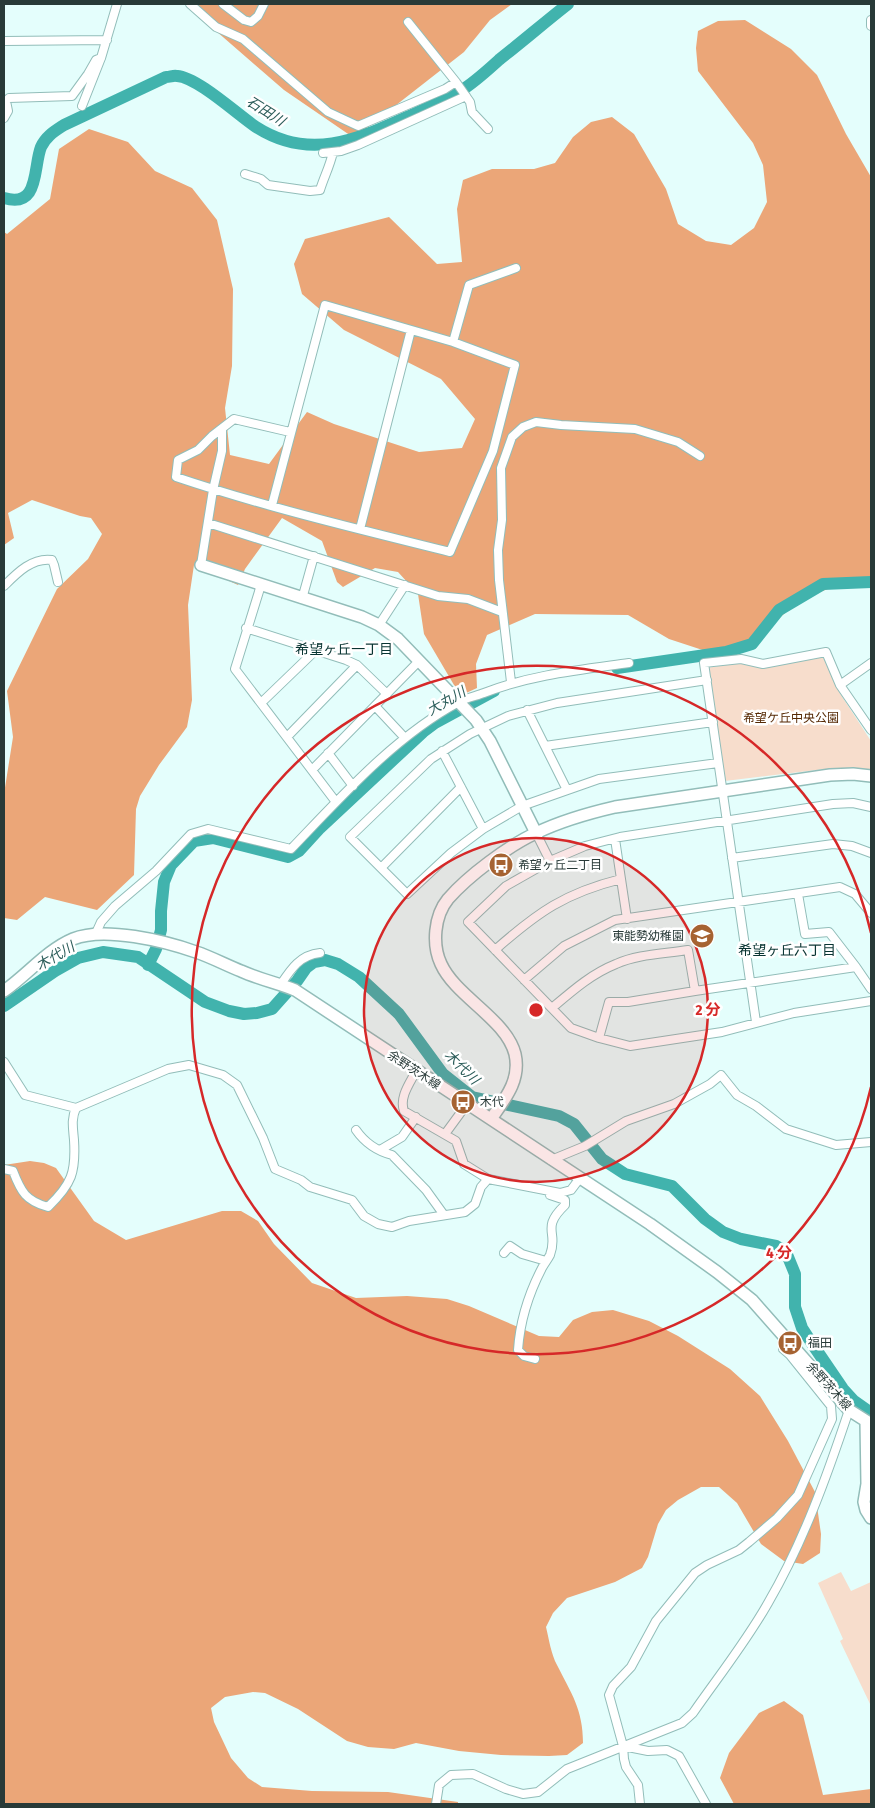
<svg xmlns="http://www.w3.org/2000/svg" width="875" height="1808" viewBox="0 0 875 1808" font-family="'Fira Sans Condensed','Noto Sans JP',sans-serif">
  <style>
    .green { fill: #f7ddcc }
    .forest { fill: #eba678 }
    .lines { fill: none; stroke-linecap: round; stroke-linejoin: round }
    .river { stroke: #41b3ad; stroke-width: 12 }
    .street-casing { stroke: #92bdb9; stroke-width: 10 }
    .secondary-casing { stroke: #92bdb9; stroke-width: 14 }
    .street { stroke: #fff; stroke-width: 8 }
    .secondary { stroke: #fff; stroke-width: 11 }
    .ring { fill: none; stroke: #d62828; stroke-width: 2.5 }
    .labels { text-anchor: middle; stroke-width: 5; stroke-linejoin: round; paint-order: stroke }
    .park-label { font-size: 12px; fill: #552904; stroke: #fff }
    .poi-label { font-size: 12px; fill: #283a38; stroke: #fff; text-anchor: start }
    .street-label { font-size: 12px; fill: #283a38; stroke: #fff }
    .water-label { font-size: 14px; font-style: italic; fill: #2c5d5a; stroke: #fff }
    .neighbourhood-label { font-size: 14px; fill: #093432; stroke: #fff }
    .centre { fill: #d62828; stroke: #fff; stroke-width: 2.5 }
    .ring-label { font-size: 15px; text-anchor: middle; font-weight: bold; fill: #d62828; stroke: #fff; stroke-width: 5; stroke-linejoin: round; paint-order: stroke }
  </style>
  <rect width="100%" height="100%" fill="#e4fefc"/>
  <path class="green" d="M821,656l3,3 11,25 6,11 30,46v29l-46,-1 -100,12 -18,-113 34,-6 18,5 8,-1z
    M841,1572l10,19 20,-9v124l-31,-65 3,-2 -25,-56z"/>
  <path class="forest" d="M185,4h327l-22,16 -26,32 -110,86 -70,-48z
    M745,20l46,29 26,26 29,59 25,43v403l-38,7 -31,12 -72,60 -61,-20 -41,-24 -93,-1 -48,21 -11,29 1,24 -13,6 -10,-9 -30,-51 -6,-40 -20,-22 -23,-4 -32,19 -6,-5 -15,-41 -40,-23 -37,51 -7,16 -44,-20 -6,40 4,95 -5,27 -28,38 -19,31 -4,13 -2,66 -37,35 -52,-13 -28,23 -13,-2v-124l9,-57 -6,-46 50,-102 31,-30 14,-25 -11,-16 -11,-2 -48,-16 -24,13 6,25 -10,7v-313l3,2 43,-35 9,-50 30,-20 39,13 27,29 37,17 25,32 16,69 -1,77 -7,42 5,47 39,9 38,-52 27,12 85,28 43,-4 13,-29 -34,-40 -97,-49 -42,-36 -8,-30 11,-25 84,-22 48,47 25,-2 -5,-53 6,-29 29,-11h42l21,-6 18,-26 18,-15 21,-5 22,17 32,55 12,35 28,17 25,4 23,-17 13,-26 -4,-37 -10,-22 -55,-72 -2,-23 2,-17 20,-10z
    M30,1161l14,2 12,5 38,53 32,19 96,-29h19l17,10 16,23 38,39 44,15 51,-2 40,3 22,7 70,30 20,1 14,-17 19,-8 21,-2 36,11 29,15 52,33 30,27 28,45 27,51 6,42 -1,19 -17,11 -19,-3 -23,-17 -24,-41 -18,-16h-18l-23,13 -12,10 -8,14 -10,33 -6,11 -27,14 -48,16 -14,15 -7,14c3,12 5,27 11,38 14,28 26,44 26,78l-16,12 -18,1 -48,-1 -42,-4 -43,-8 -22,6 -26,-2 -21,-6 -49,-32 -33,-16 -12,-1 -28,5 -14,11 3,14 17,36 17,20 14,9 50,4 76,1 70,10v2h-454v-639z
    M784,1701l19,14 20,80 48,-6v15h-137l-14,-26 9,-25 30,-40z"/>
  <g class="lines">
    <path class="river" d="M4,198c36,11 29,-31 37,-51 5,-11 14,-16 23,-22l102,-48c4,0 8,-2 11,-1 20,1 61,39 79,51 53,34 100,13 151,-10 20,-9 40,-17 58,-29 12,-8 24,-19 35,-29 23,-18 45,-37 68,-55
      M617,668l109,-16 26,-8 27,-34 44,-26 48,-2
      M148,965l8,-16 5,-19v-19l3,-29 7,-17 23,-24 19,-3 75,19 11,-6 21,-23 103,-96 12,-9 59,-32
      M4,1006l51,-35 23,-13 25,-6 35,5 67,45 24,9 15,3 13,-1 15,-4 25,-28 9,-13 8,-6 11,-2 13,4 21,13 40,37 44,60 29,23 87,19 15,8 28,35 23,15 47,12 33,33 18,13 18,7 35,7 10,6 9,22v33l7,21 9,14 32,47 11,12 17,12"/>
    <defs>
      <path id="street" d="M190,4l26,23 27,12 85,73 30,14 87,-37 11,-7
        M223,4l21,16 7,2 7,-6 6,-12
        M871,20v6
        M408,22l48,60 14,20 2,10 16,17
        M4,41l103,-1
        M82,106l19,-48 16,-54
        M4,118l4,-7 -2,-10 3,-3 63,-2 16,-22 8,-14 5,-2
        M323,153l18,-2 17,-6 108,-49
        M245,174l16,5 7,6 42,6 10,-1c4,-13 10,-24 13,-38
        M453,342l16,-57 47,-17
        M272,505l53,-200 128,37 62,23 -22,86 -43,101c-92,-23 -185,-45 -274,-75l2,-17 20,-10 14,-14 22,-17 56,13
        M208,523l230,73 30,3 34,13
        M360,529l51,-199
        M201,565l12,-75 9,-39v-21
        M261,585l-26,84 101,133
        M4,586c12,-12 28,-29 48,-26l2,5 4,17
        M302,599l12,-43
        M379,625l26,-40
        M246,628l100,32 11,5 30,29
        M707,680l-150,23 -49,13 -38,18 -39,25 -81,78 57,57 44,-41 32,-24 39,-23 77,-27 119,-16
        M511,682l-12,-102 -1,-30 4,-30 -1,-52 11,-31 11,-10 13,-5 25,3 74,4 43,13 22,14
        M840,685l31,45
        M261,703l55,-53
        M375,706l29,31
        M527,710l40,80
        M287,737l70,-72
        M545,746l168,-24
        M442,751l41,78
        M328,753l25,33
        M312,770l107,-109
        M871,807l-18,-4 -20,1 -213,33 -35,9 -35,15 -44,25 -38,36 103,106 28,10 31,8 92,-14 72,-19 77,-12
        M536,833l14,28
        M615,839l12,80
        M732,858l101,-14 19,2 19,7
        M381,868l80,-81
        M798,894l7,40 24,-2 27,35
        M96,933l5,-11 14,-16 41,-35 35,-37 17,-5 83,20c49,-51 104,-113 168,-147 7,-4 17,-6 25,-9 46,-18 95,-23 145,-30
        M495,950c43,-38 70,-57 126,-71
        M524,980l40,-34 51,-26 225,-33 15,7 16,19
        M281,984c10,-15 19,-29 39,-31
        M695,991l161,-24 15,22
        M552,1008c20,-17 39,-34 64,-44 22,-10 48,-10 72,-14l7,41 -67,11h-19l-10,36
        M756,1022l-52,-359 37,-4 22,5 63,-12 14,33 31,-22
        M4,1062l21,33 51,13 92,-39 21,-4 34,10 14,10 26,53 12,31 26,11 9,7 42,13 12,16 14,8 14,3 17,-6 56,-9 10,-8 6,-17 7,-8 72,14 11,-3 9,-12
        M416,1071c-6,12 -17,26 -12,40l52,30 8,23 24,15
        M356,1130c9,13 21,21 36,25l34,35 18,25
        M445,1134l22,-30
        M380,1150l22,-13 14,-20
        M551,1160l34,-14 41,-25 48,-17 36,-20 11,-9 16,20 19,11 30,23 50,16 35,-3
        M4,1169l9,2c8,21 13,30 35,36 24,-23 28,-35 26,-67 -1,-12 -3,-21 2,-32
        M504,1253l6,-7 12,8 24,7
        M535,1359l-11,-3 -6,-6c2,-29 11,-57 24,-82 2,-4 6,-9 8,-13 9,-23 -10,-26 15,-50v-5l-15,-5
        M623,1746l25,5 19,-1 12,6 27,48
        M436,1804l3,-19 12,-10 22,-1 33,15 17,5 15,-2 29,-23 115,-46 11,-10c25,-36 53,-71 75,-110 35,-60 59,-127 81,-193
        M640,1804l-2,-19 -12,-18 -2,-8 -1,-13 -14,-51 4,-9 18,-19 25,-46 39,-48 12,-8 32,-15 10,-8 28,-24 21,-23 34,-76 -1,-13 -41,-51 -7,-6"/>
      <path id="secondary" d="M201,565l161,52 17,8 19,14 78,81 14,21 46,92
        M4,991c23,-16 43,-41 69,-52 31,-13 92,2 123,13 15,5 30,13 45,19 18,8 36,12 54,19l355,234 67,48 35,28 97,110 22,14
        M491,1119c14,-20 30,-39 24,-65 -9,-35 -59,-57 -74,-90 -9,-19 -7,-48 7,-65 20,-23 60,-53 88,-66 25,-12 53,-20 79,-26l215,-32 23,-1 18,2
        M866,1422l1,62 -3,18 2,8 5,8"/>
    </defs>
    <use href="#street" class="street-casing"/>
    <use href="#secondary" class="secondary-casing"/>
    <use href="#street" class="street"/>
    <use href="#secondary" class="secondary"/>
  </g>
  <circle cx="536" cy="1010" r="172" fill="#d62828" fill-opacity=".12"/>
  <g class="ring">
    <circle cx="536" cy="1010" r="172"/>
    <path d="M871 1087A344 344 0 1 1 871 933"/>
  </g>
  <defs>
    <symbol id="bus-disc" viewBox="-11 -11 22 22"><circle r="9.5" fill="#a66332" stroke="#fff"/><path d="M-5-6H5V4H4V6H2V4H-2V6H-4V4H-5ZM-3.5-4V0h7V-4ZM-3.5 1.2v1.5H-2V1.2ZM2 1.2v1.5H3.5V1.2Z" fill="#fff"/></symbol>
    <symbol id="school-disc" viewBox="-11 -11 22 22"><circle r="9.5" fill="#a66332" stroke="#fff"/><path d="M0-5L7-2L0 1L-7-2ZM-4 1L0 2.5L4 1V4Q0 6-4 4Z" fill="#fff"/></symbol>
  </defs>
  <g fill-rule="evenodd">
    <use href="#bus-disc" x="487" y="851" width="28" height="28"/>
    <use href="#school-disc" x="688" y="922" width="28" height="28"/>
    <use href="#bus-disc" x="449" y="1088" width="28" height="28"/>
    <use href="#bus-disc" x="776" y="1329" width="28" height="28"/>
  </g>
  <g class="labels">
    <g class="park-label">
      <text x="791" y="722">希望ケ丘中央公園</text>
    </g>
    <g class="poi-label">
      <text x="518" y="869">希望ヶ丘二丁目</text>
      <text x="684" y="940" text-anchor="end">東能勢幼稚園</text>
      <text x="480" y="1106">木代</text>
      <text x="808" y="1347">福田</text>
    </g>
    <g class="street-label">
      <text transform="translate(414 1070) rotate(33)" y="4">余野茨木線</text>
      <text transform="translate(829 1386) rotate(48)" y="4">余野茨木線</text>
    </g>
    <g class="water-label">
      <text transform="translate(266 111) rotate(32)" y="5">石田川</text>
      <text transform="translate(446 701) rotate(-30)" y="5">大丸川</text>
      <text transform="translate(55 956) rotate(-30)" y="5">木代川</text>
      <text transform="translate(462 1067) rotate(44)" y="5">木代川</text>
    </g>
    <g class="neighbourhood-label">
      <text x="344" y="654">希望ヶ丘一丁目</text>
      <text x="787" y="955">希望ヶ丘六丁目</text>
    </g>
  </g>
  <circle cx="536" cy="1010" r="8" class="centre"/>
  <g class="ring-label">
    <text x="708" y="1015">2 分</text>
    <text x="779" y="1258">4 分</text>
  </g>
  <rect width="875" height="1808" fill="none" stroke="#283a38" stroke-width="10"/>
</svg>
